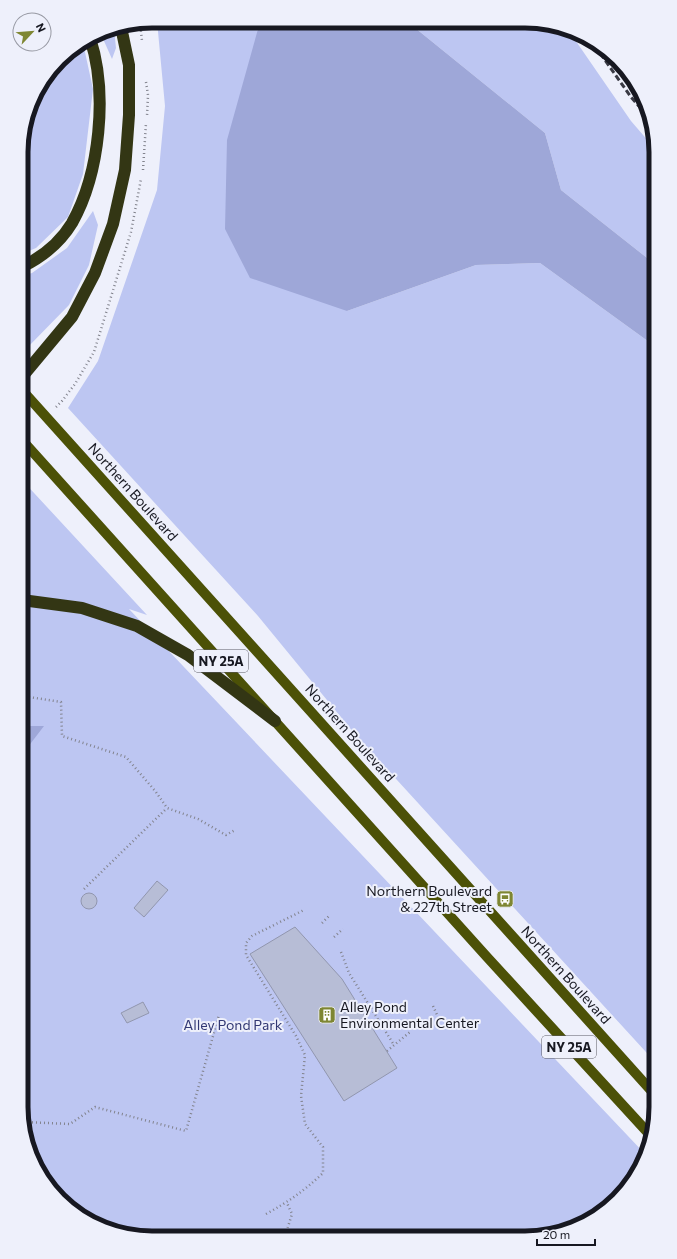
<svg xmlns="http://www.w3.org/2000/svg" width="677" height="1259" viewBox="0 0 677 1259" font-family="Commissioner,sans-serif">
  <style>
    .green { fill: #bdc6f2 }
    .water { fill: #9ea7d8 }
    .building { fill: #b7bdd6; stroke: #9196ae }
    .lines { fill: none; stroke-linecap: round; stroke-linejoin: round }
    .path { stroke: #82838d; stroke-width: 2.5; stroke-dasharray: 1 3; stroke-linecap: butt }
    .primary { stroke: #4c5107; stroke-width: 10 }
    .motorway { stroke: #333614; stroke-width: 12 }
    .rail { stroke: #393a44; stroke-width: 3; stroke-dasharray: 6 3; stroke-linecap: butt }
    .labels { text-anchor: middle; stroke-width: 4; stroke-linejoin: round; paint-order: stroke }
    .shield { fill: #eef0fb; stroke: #585962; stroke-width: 1 }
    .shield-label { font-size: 13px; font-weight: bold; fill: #171821 }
    .street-label { font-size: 14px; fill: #171821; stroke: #eef0fb }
    .poi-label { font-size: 14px; fill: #171821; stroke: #eef0fb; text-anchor: end }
    .park-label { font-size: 14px; fill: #323874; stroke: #eef0fb }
    .rim { fill: none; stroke: #171821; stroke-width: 5 }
  </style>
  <rect width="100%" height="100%" fill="#eef0fb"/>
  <path class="green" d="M157,21l98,1 92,289 129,-46 64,-2 116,84v716l-302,-330 -96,-117 -190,-208 30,-47 59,-171 8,-84z
    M409,23h141l21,11 60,87 25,29v115l-95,-75 -16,-57z
    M114,29l2,19 -4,11 -12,-27z
    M83,43l10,46 -10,85 -15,43 -32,31 -14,6v-119l13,-41 31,-40z
    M93,211l5,14 -9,40 -20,40 -42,43 -5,-3v-69l10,-3 35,-25z
    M22,480l125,135 -18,-6 517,546c-13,34 -44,63 -78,76 -13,4 -30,5 -43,7l-390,-1 -33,-9 -36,-22 -38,-57 -7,-42z"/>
  <path class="water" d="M255,22l154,1 136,110 16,57 95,75v82l-116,-84 -64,2 -129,46 -97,-33 -25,-49 2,-89 31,-111z
    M21,726h23l-23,30z"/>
  <path class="building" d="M157,881l11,9 -24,27 -10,-9z
    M81 901a8 8 0 1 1 16 0a8 8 0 1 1-16 0Z
    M295,927l47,52 55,89 -53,33 -94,-147z
    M143,1002l6,11 -22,10 -6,-10z"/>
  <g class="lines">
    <path class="path" d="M140,23l2,18
      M146,82l2,13 -1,21
      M143,170l3,-47
      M56,407l6,-6 13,-17 19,-32 37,-120 10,-53
      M21,697h8l32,5 1,34 64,21 30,35 11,16 31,11 28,16 9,-5
      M84,889l83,-81
      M322,923l8,-8
      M334,937l9,-8
      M341,952l8,21 45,72
      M433,1006l5,11
      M387,1051l23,-19
      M24,1122l46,2 25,-17 91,24 33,-116
      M266,1214c22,-12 38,-23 57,-41v-26l-18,-23 -4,-28 4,-41 -9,-19 -50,-81v-12l6,-7 52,-26
      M280,1237l7,-7 5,-16 -5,-11"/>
    <path class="primary" d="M22,390l634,706
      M22,440l465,517 164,179"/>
    <path class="motorway" d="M22,267c20,-10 38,-24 50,-44 28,-50 36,-130 18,-185
      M22,377l50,-60 23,-44 18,-49 12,-54 4,-55v-50l-8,-38
      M22,600l60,8 55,18 51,29 87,66"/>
    <path class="rail" d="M595,46l36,51 20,23"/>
  </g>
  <defs>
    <symbol id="bus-square" viewBox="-11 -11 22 22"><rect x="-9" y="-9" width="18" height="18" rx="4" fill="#7e8632" stroke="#eef0fb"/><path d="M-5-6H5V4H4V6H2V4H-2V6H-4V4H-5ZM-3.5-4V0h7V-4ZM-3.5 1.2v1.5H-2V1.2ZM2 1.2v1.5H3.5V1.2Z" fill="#fff"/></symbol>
    <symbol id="building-square" viewBox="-11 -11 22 22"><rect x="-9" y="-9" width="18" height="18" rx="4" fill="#7e8632" stroke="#eef0fb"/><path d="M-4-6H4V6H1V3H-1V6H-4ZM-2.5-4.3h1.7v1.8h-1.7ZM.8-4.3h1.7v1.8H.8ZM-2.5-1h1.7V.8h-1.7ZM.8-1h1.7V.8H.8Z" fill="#fff"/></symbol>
  </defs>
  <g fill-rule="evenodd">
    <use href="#bus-square" x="495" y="889" width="20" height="20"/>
    <use href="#building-square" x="317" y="1005" width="20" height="20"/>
  </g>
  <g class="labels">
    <g class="shield">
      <rect x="194" y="650" width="54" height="22" rx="3"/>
      <rect x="542" y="1036" width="54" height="22" rx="3"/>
    </g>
    <g class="shield-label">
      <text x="221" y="666">NY 25A</text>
      <text x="569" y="1052">NY 25A</text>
    </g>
    <g class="street-label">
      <text transform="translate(133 492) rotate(48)" y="5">Northern Boulevard</text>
      <text transform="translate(350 733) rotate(48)" y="5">Northern Boulevard</text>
      <text transform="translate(566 975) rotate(48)" y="5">Northern Boulevard</text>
    </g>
    <g class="poi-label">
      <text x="492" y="896">Northern Boulevard<tspan x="492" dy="16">&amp; 227th Street</tspan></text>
      <text x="340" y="1012" text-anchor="start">Alley Pond<tspan x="340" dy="16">Environmental Center</tspan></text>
    </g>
    <g class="park-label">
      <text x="233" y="1030">Alley Pond Park</text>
    </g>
  </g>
  <path d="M0 0H677V1259H0ZM152 28H525A124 124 0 0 1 649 152V1107A124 124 0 0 1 525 1231H152A124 124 0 0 1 28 1107V152A124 124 0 0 1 152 28Z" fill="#eef0fb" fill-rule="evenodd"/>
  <path class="rim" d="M152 28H525A124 124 0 0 1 649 152V1107A124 124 0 0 1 525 1231H152A124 124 0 0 1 28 1107V152A124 124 0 0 1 152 28Z"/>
  <g transform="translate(32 32) rotate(64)"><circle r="19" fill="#eef0fb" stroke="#989aa4"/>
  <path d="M0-3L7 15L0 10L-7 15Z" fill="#7e8632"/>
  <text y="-6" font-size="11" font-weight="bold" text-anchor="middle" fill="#171821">N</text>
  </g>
  <path d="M537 1239v6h58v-6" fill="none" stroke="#171821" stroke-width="2"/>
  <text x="543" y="1239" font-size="12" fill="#171821" stroke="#eef0fb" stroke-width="3" paint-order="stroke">20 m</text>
</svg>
